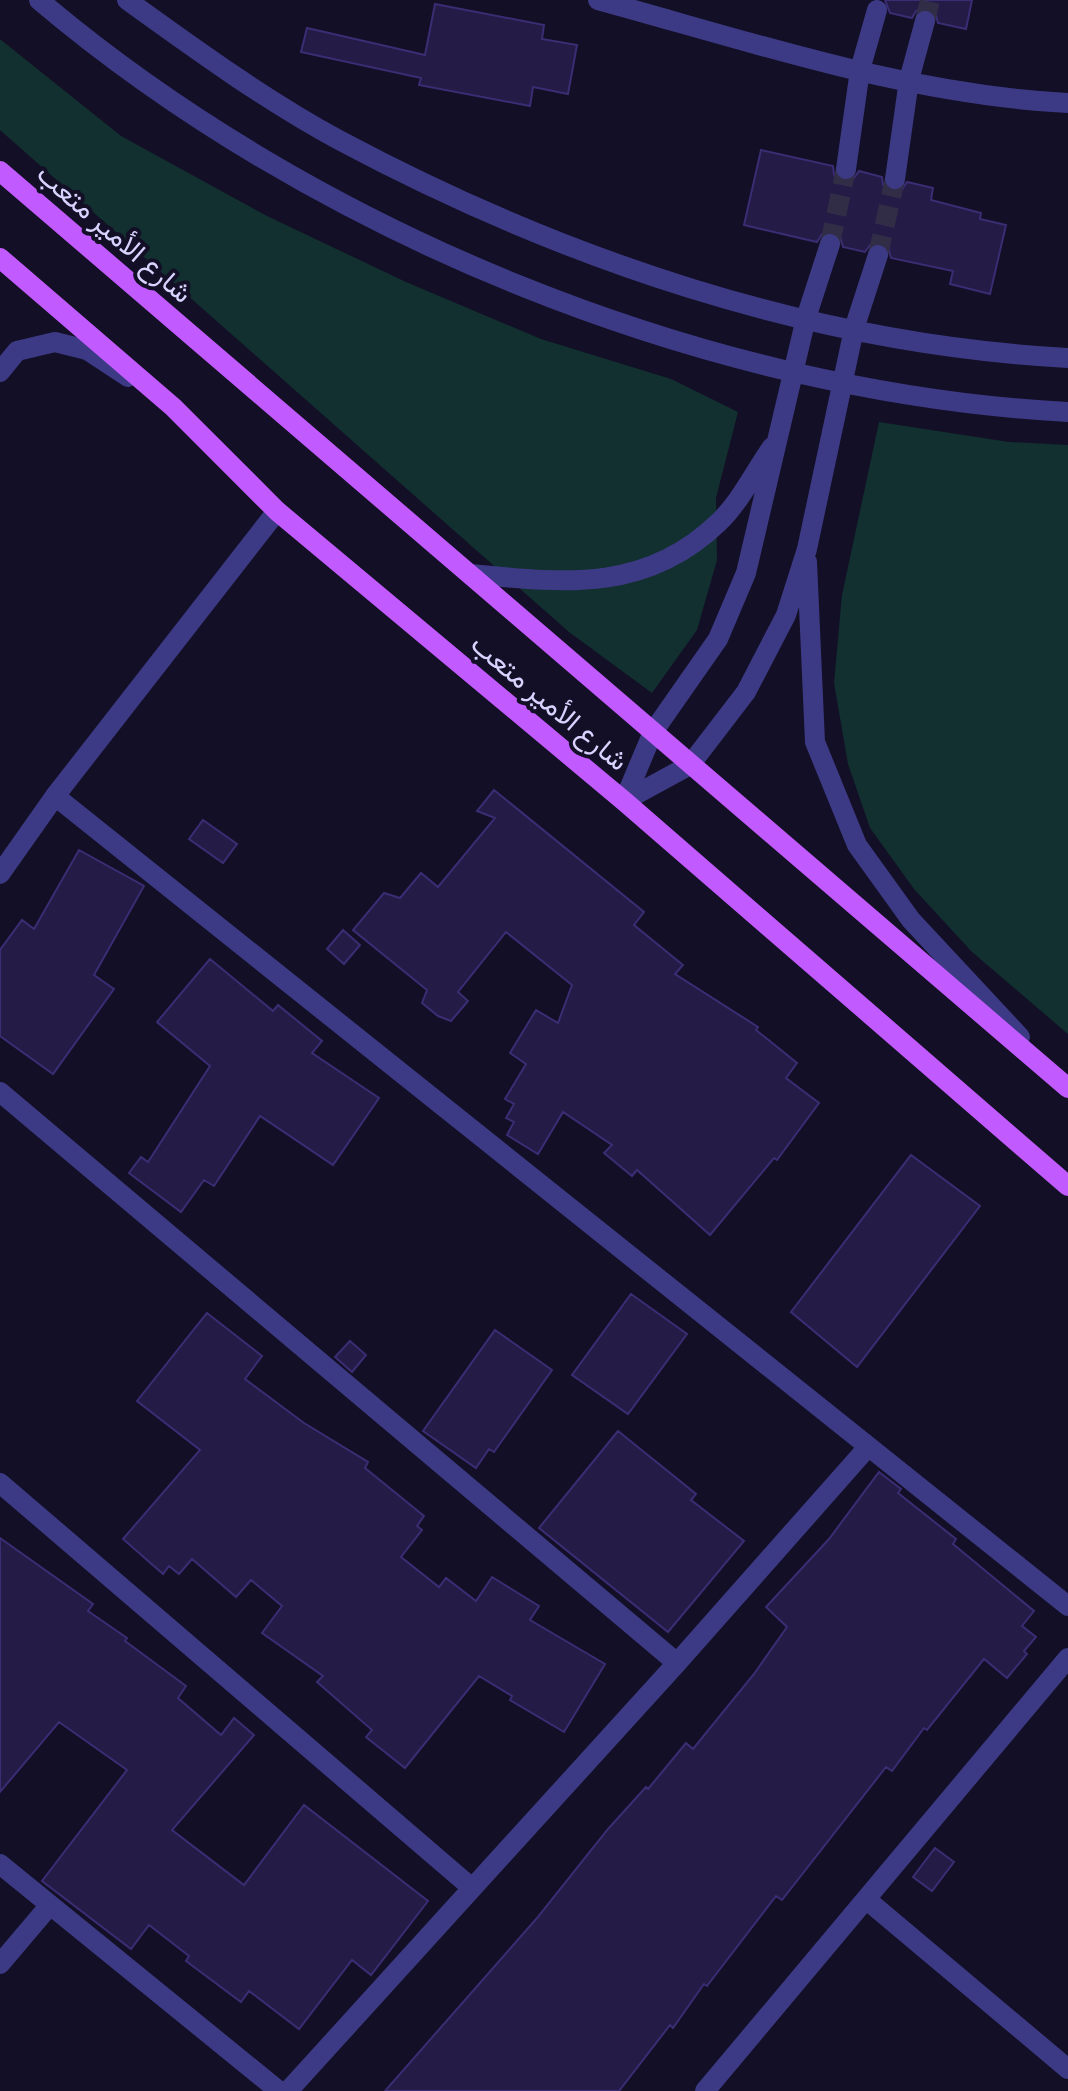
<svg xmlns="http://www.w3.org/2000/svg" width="1068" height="2091" viewBox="0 0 1068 2091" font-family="'Titillium Web',Vazirmatn,sans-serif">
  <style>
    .green { fill: #12302f }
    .building { fill: #241b47; stroke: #3b2d73; stroke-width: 2 }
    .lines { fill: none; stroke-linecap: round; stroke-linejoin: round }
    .minor-tunnel { stroke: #312d47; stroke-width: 20; stroke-dasharray: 20 10; stroke-linecap: butt }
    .minor { stroke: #3d3a85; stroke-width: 20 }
    .primary { stroke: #c25bff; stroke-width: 20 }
    .labels { text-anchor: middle; stroke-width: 8; stroke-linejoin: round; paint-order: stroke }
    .street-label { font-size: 28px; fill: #d9d4ff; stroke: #130f26 }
  </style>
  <rect width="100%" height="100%" fill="#130f26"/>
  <path class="green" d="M0,39l121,97 146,80 139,66 135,57 130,40 67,33 -22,86 1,62 -20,70 -45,63 -83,-61 -569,-502z
    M879,422l130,20 59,3v589l-96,-82 -58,-63 -44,-61 -22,-64 -14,-81 8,-88z"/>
  <path class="building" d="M885,0h87l-6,29 -28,-6 -3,-11 -7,-4 -12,3 -4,7 -22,-5z
    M435,4l109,21 -2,14 35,6 -9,49 -35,-7 -3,19 -111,-21 2,-7 -120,-26 6,-24 118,27z
    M761,150l72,16 1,9 9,7 9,-1 7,-10 23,6 1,8 9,7 9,-1 6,-9 26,6 -2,12 50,13 -1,6 26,6 -16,69 -40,-10 3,-13 -62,-13 -3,-11 -7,-5 -11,3 -5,7 -22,-5 -3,-11 -7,-4 -11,2 -5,8 -73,-17z
    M494,790l150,122 -10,13 49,40 -8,9 83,53 -2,3 41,33 -11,15 33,25 -42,57 -3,-2 -64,77 -73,-65 -5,6 -28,-23 8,-8 -49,-33 -25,42 -31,-19 7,-13 -8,-4 8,-14 -9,-5 21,-35 -16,-11 26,-43 22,13 14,-38 -66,-53 -48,60 10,9 -17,20 -13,-5 -16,-13 5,-13 -74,-60 31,-37 16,5 21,-25 17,14 57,-69 -18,-7z
    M203,820l34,24 -14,19 -34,-24z
    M79,850l65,36 -50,89 20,14 -61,85 -53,-38v-86l22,-30 12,9z
    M343,930l17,15 -16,19 -17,-15z
    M210,959l63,52 5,-6 44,36 -10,12 67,45 -46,67 -73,-49 -46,70 -10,-6 -23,32 -52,-39 12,-16 7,5 62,-96 -53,-44z
    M911,1155l69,51 -123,161 -66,-55z
    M631,1294l56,40 -59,80 -56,-39z
    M207,1313l55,43 -17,23 59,44 64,39 -3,6 59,48 -7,10 5,4 -21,27 38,30 7,-9 30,23 16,-24 47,29 -9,14 75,44 -41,68 -54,-32 2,-4 -33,-20 -74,92 -39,-31 6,-7 -55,-48 6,-6 -61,-43 20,-27 -31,-26 -15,17 -44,-38 -13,15 -10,-8 -6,8 -40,-35 77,-89 -63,-49z
    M495,1330l57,40 -58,82 -5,-3 -13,19 -53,-37z
    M350,1341l16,14 -14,17 -17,-15z
    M618,1431l78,63 -5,6 53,41 -76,91 -129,-104z
    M879,1472l22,17 -3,4 58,46 -3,5 81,67 -12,15 14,11 -12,14 3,3 -20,24 -23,-19 -57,71 -3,-2 -32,43 -6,-4 -104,133 -6,-4 -69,90 -3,-2 -31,44 -3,-3 -51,66h-234l152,-173 71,-89 38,-42 2,2 38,-46 7,6 61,-75 33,-47 -21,-20 63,-68z
    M0,1538l93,66 -5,7 39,27 -2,3 61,45 -8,12 43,37 13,-17 20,17 -82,95 72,55 60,-80 124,96 -57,74 -19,-15 -53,69 -50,-38 -8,11 -55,-41 3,-5 -40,-31 -18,24 -89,-68 85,-111 -68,-48 -59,70z
    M935,1848l19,14 -22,29 -19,-14z"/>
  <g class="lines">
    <path class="minor-tunnel" d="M925,21l5,-21
      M830,244l16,-75
      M878,255l17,-76"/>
    <path class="minor" d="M39,0c275,233 669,393 1029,412
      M127,0c68,49 138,100 212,140 225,120 473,204 729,218
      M598,0c154,42 310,95 470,103
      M846,169l14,-99 17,-60
      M895,179l14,-99 16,-59
      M0,372l17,-21 38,-9 32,8 41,27
      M807,562l8,180 42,103 54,75 109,117
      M471,574c93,9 175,19 248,-52 21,-20 36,-51 53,-75
      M55,796l1013,810
      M624,801l66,-36 56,-73 40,-77 21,-66 47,-220 24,-74
      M624,801l29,-69 65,-93 28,-66 60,-255 24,-74
      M0,874l55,-78 222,-285
      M0,1092l677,571
      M0,1483l472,405
      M0,1864l279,227
      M867,1900l201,169
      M0,1964l50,-59
      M288,2091l389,-428 191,-216
      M705,2091l363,-433"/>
    <path class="primary" d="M0,171l1068,917
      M0,258l173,149 104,104 347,290 444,385"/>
  </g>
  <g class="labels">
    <g class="street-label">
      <text transform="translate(115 233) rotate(41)" y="10">شارع الأمير متعب</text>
      <text transform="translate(550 702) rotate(40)" y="10">شارع الأمير متعب</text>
    </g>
  </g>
</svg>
